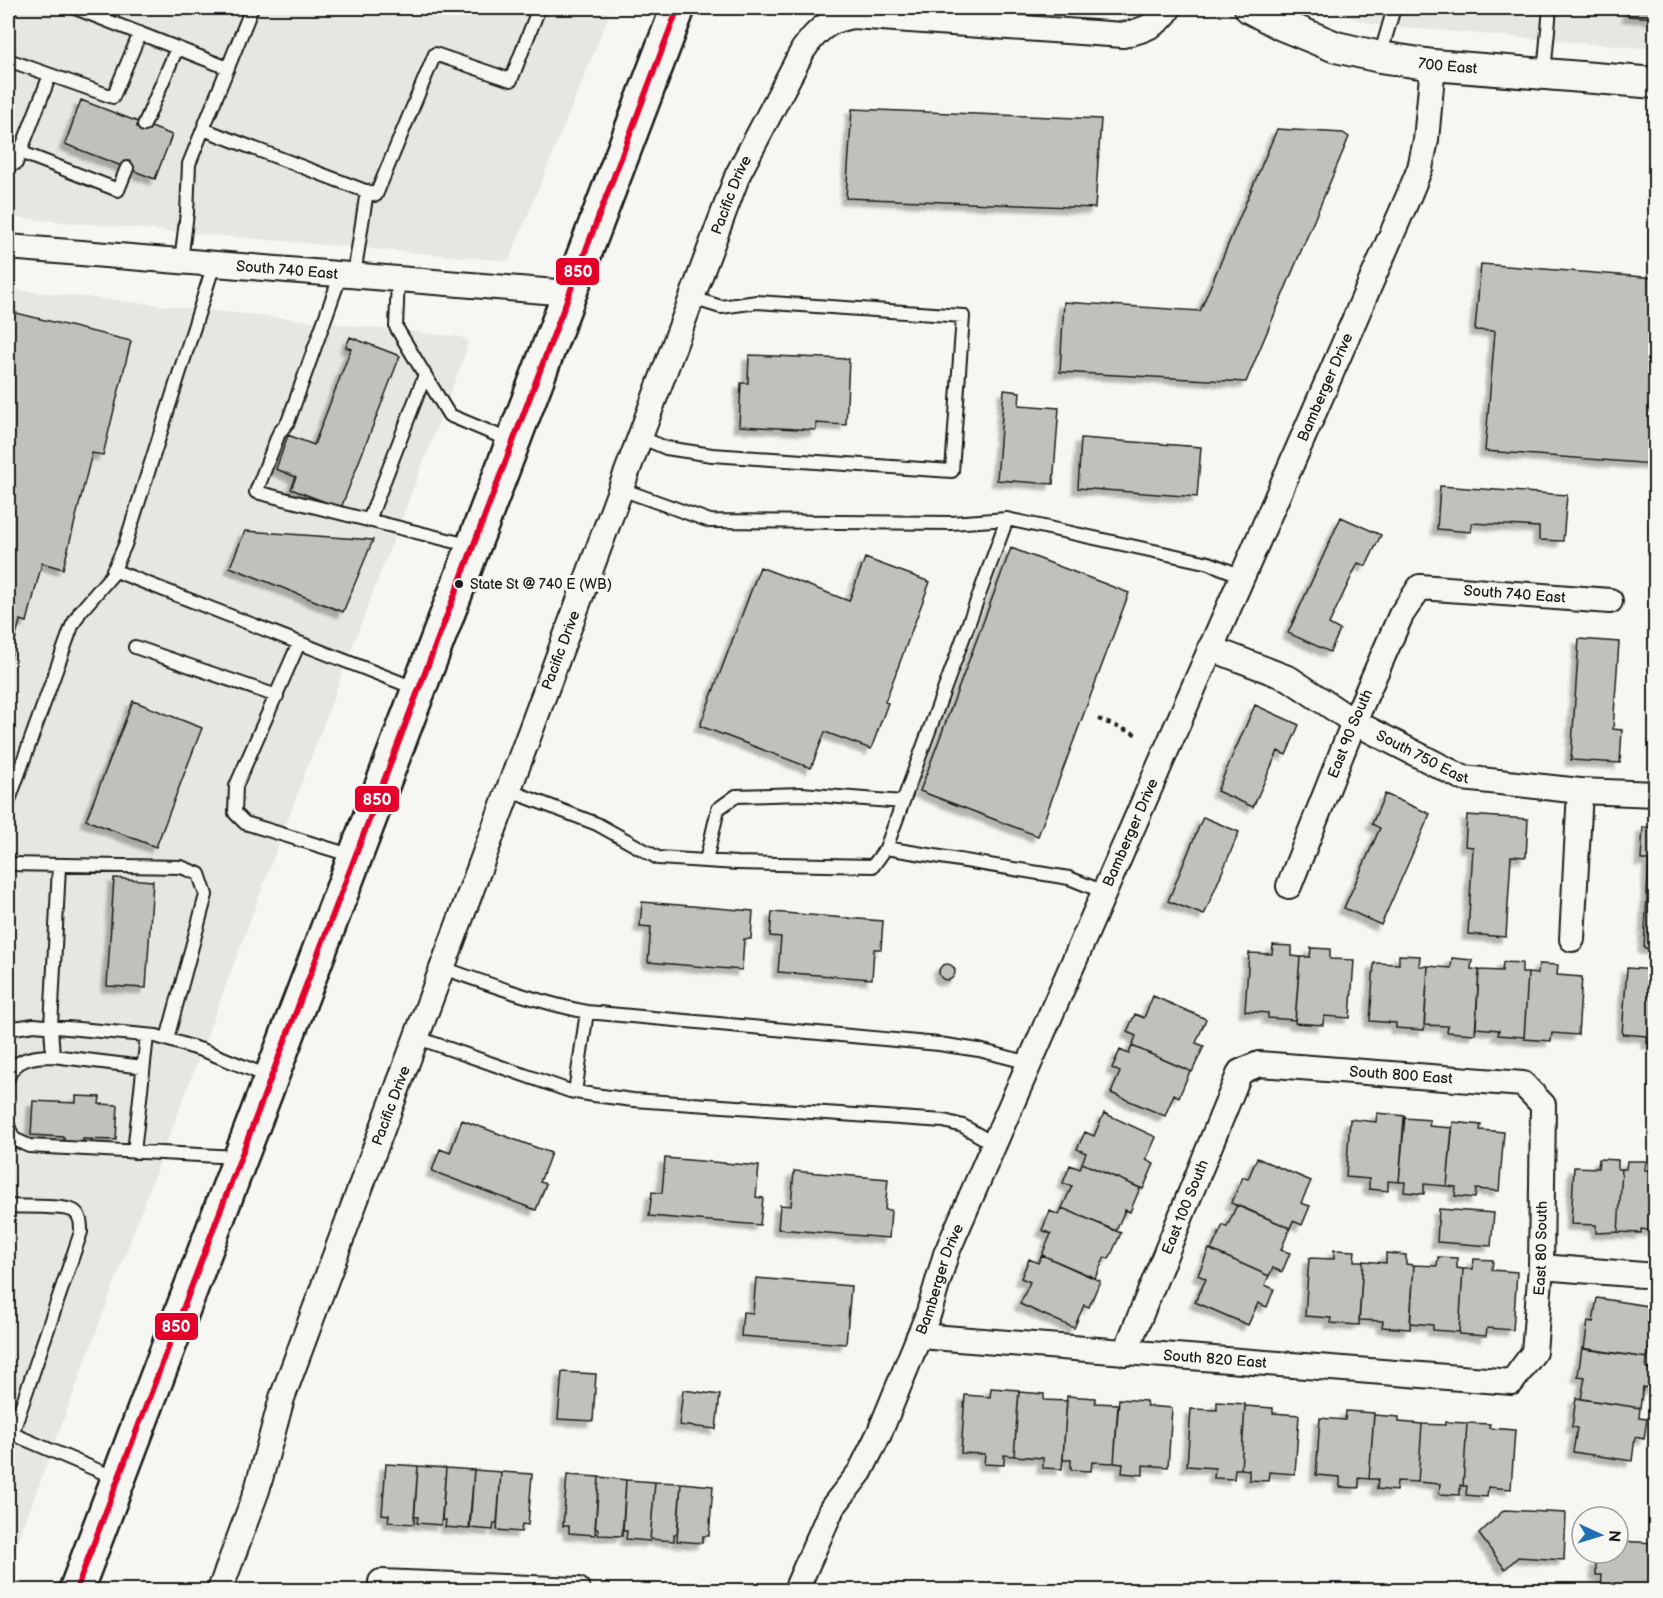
<svg xmlns="http://www.w3.org/2000/svg" width="1663" height="1598" viewBox="0 0 1663 1598" font-family="'Balsamiq Sans',sans-serif">
  <style>
    .built { fill: #e6e6e2 }
    .building { fill: #c0c0bd; stroke: #1c1c1c; stroke-width: 1.5; filter: url(#shadow) }
    .lines { fill: none; stroke-linecap: round; stroke-linejoin: round }
    .service-casing { stroke: #1c1c1c; stroke-width: 16 }
    .minor-casing { stroke: #1c1c1c; stroke-width: 28 }
    .tertiary-casing { stroke: #1c1c1c; stroke-width: 34 }
    .primary-casing { stroke: #1c1c1c; stroke-width: 38 }
    .path { stroke: #1c1c1c; stroke-width: 4; stroke-dasharray: 4.5 4.5; stroke-linecap: butt }
    .service { stroke: #f6f6f2; stroke-width: 12 }
    .minor { stroke: #f6f6f2; stroke-width: 24 }
    .tertiary { stroke: #f6f6f2; stroke-width: 30 }
    .primary { stroke: #f6f6f2; stroke-width: 33 }
    .bus-1-casing { stroke: #f6f6f2; stroke-width: 10 }
    .bus-1 { stroke: #e4002b; stroke-width: 6 }
    .bus-dot { fill: #1c1c1c; stroke: #f6f6f2; stroke-width: 2 }
    .labels { text-anchor: middle; stroke-width: 6; stroke-linejoin: round; paint-order: stroke }
    .bus-label { font-size: 14px; fill: #1c1c1c; stroke: #f6f6f2; text-anchor: start }
    .street-label { font-size: 15px; fill: #1c1c1c; stroke: #f6f6f2 }
    .line-badge { stroke: #f6f6f2; stroke-width: 2 }
    .badge-label { font-size: 16px; text-anchor: middle; font-weight: bold; fill: #fff }
  </style>
  <defs>
    <filter id="shadow"><feDropShadow dx="-5.5" dy="5.5" stdDeviation="1.5" flood-color="#0004"/></filter>
  </defs>
  <rect width="100%" height="100%" fill="#f6f6f2"/>
  <filter id="ink" filterUnits="userSpaceOnUse"><feTurbulence type="fractalNoise" baseFrequency=".0167" numOctaves="2"/><feDisplacementMap in="SourceGraphic" scale="12" xChannelSelector="R" yChannelSelector="G"/><feConvolveMatrix kernelMatrix="1 2 1 2 8 2 1 2 1" color-interpolation-filters="sRGB"/></filter>
  <g filter="url(#ink)">
    <path class="built" d="M8,8h604l-103,253 -501,-44z
      M1318,8h337v41l-279,-24z
      M8,289l453,48 7,4 -3,14 -97,250 -360,963z"/>
    <path class="building" d="M1628,8h28v10l-28,-2z
      M81,100l91,35 -17,44 -90,-35z
      M852,109l249,10 -6,89 -249,-10z
      M1277,129l66,4 6,4 -103,245 -186,-10 4,-70 136,9z
      M1481,264l175,14 -2,186 -169,-13 10,-120 -20,-1z
      M8,311l123,30 -28,114 -11,-2 -29,116 -21,-6 -15,59 -7,-2 -12,49z
      M350,337l50,19 -59,152 -50,-19 5,-12 -20,-8 12,-34 26,10 37,-96 -5,-2z
      M749,355l100,4 -3,66 -30,-2v7l-77,-4 2,-43h7z
      M1004,390l16,2 -1,13 40,3 -6,76 -56,-4z
      M1081,438l120,9 -4,50 -119,-9z
      M1440,486l127,9 -4,46 -24,-1v-13l-67,-4 -1,9 -34,-3z
      M1341,517l40,18 -15,31 -8,-3 -29,61 11,6 -10,22 -42,-19z
      M245,531l128,9 -30,72 -113,-45z
      M1011,548l118,45 -91,243 -118,-45z
      M865,558l65,24 -45,120 3,1 -17,46 -46,-17 -14,36 -111,-42 60,-159 89,34z
      M1579,639l40,3 -6,87 9,1 -2,33 -49,-3z
      M133,701l69,27 -46,119 -70,-27z
      M1255,705l44,20 -13,30 -8,-4 -25,56 -36,-16z
      M1385,794l45,20 -49,111 -37,-17 36,-80 -8,-4z
      M1467,815l61,4 -2,38 -15,-1 -5,81 -38,-3 5,-87 -8,-1z
      M1203,817l36,15 -35,83 -36,-14z
      M1643,827l13,1v121l-12,-1 5,-88h-8z
      M114,878l39,3 -7,107 -39,-2z
      M642,902l111,9 -2,28h-7l-2,31 -94,-8 3,-35 -11,-1z
      M772,912l111,9 -2,28h-7l-2,30 -94,-7 3,-35 -11,-1z
      M1273,945l19,1v10l8,1 -5,63 -27,-2v-5l-23,-2 4,-58 23,1z
      M1311,948l19,1v10l24,1 -4,58 -26,-2 -1,9 -28,-2 5,-66h10z
      M1399,955l21,1 -1,10h9l-4,64 -28,-2v-5l-26,-2 4,-58 25,1z
      M1452,958l20,2 -1,9 8,1 -4,64 -28,-2 1,-6 -24,-1 4,-59 23,2z
      M1503,962l19,1v10h6l-4,64 -26,-2 1,-5 -23,-2 3,-58 23,1z
      M939 972a8 8 0 1 1 16 0a8 8 0 1 1-16 0Z
      M1539,964l19,1 -1,10 25,2 -4,58 -26,-2 -1,8 -27,-2 4,-66 10,1z
      M1627,968l29,2v73h-9v-7l-25,-2z
      M1153,996l53,23 -10,24 8,3 -12,26 -60,-26 4,-10 -9,-4 8,-18 9,4z
      M1132,1046l58,25 -11,26 -5,-3 -9,22 -54,-23 9,-21 -8,-4 8,-18 9,4z
      M76,1096l24,1 -1,7 19,1 -2,35 -33,-1 -1,7 -18,-1v-8l-33,-2 2,-34 43,2z
      M1104,1113l52,24 -10,23 8,4 -11,25 -61,-26 4,-10 -9,-4 8,-17 9,4z
      M1377,1113l28,3 -6,66 -11,-1v10l-19,-2v-10l-23,-2 4,-58 26,3z
      M1404,1118l26,2 -1,6 23,2 -5,58 -23,-2v10l-20,-2 1,-10h-6z
      M462,1120l89,33 -11,29 6,2 -10,26 -104,-39 8,-22 10,4z
      M1453,1122l28,3 -1,5 24,2 -5,59 -23,-2 -1,9 -20,-2 1,-9 -9,-1z
      M665,1158l94,8 -3,31 7,1 -3,27 -111,-9 3,-24 10,1z
      M1257,1158l54,23 -10,22 9,3 -8,19 -9,-4 -3,7 -59,-25 12,-26 5,2z
      M1599,1159l19,1v9h4l-4,63 -22,1v-8l-25,-1 3,-57 24,1z
      M1627,1161h19l-1,9 11,1v60l-15,-2v4l-23,-1 4,-63h4z
      M1082,1163l58,25 -10,24 -5,-2 -9,21 -54,-23 10,-22 -9,-3 7,-18 10,4z
      M794,1171l94,8 -3,31h6l-2,28 -111,-9 2,-24 11,1z
      M1237,1205l53,23 -9,22 9,3 -8,19 -9,-4 -4,8 -58,-26 12,-25 4,2z
      M1062,1208l59,25 -12,26 -4,-2 -10,21 -53,-23 9,-21 -9,-4 8,-19 9,4z
      M1439,1209l55,4 -3,33 -54,-4z
      M1209,1249l60,27 -4,9 9,4 -7,18 -9,-4 -10,22 -53,-23 11,-23 -8,-4z
      M1334,1250l21,1 -1,10h9l-4,64 -29,-2 1,-5 -26,-2 4,-58 25,1z
      M1386,1253l20,2v9l8,1 -4,64 -28,-2 1,-6 -24,-1 4,-59 23,2z
      M1042,1255l58,26 -11,26 -5,-2 -10,23 -54,-24 10,-22 -9,-4 8,-19 9,4z
      M1438,1257l19,1v10l6,1 -4,63 -26,-2v-5l-23,-2 4,-58 23,1z
      M1474,1259l19,1 -1,10 25,2 -4,58 -26,-2 -1,8 -27,-2 4,-65h10z
      M756,1278l95,8 -5,58 -105,-8 2,-24 10,1z
      M1597,1298l57,9 -3,23h5v20l-8,-1 -1,9 -63,-9 4,-28 5,1z
      M1582,1348l65,10 -1,10 9,2 -3,19 -9,-2 -3,21 -59,-9 4,-22 -7,-1z
      M562,1372l34,2 -3,47 -35,-2z
      M991,1388l28,2 -5,66 -10,-1v10l-20,-1 1,-10 -24,-1 4,-58 25,2z
      M683,1390l37,5 -4,34 -37,-4z
      M1019,1392l25,2v6l23,1 -5,68 -19,-1v-10l-29,-2z
      M1067,1396l28,2v5l23,1 -4,59 -22,-1 -1,9 -20,-1v-10h-8z
      M1576,1398l64,10 -1,10 8,1 -3,20 -9,-2 -3,24 -59,-9 4,-24 -5,-1z
      M1119,1399l27,2 1,5 25,2 -4,59 -25,-2v10l-21,-2 1,-9 -9,-1z
      M1217,1402l28,2 -4,65h-6l-1,10 -20,-1 1,-10 -28,-2 4,-57 26,1z
      M1245,1406l28,2v5l26,2 -4,59 -26,-2 -1,9 -19,-1v-10l-8,-1z
      M1346,1411l28,2 -5,66 -10,-1v10l-19,-1v-10l-24,-2 4,-57 25,2z
      M1374,1415l25,2v5l23,2 -4,58 -21,-1 -1,10 -19,-2 1,-10h-9z
      M1445,1422l22,1 -4,63 -3,-1v10l-21,-1 1,-10 -22,-2 4,-58 23,1z
      M1467,1423l23,1 -1,4 26,2 -4,59 -23,-2 -1,10 -21,-2 1,-9h-4z
      M386,1464l32,2 -4,58 -26,-2 1,-7 -7,-1z
      M418,1466l28,2 -5,57 -24,-2 1,-6h-4z
      M446,1468l28,2 -5,59 -24,-2 1,-7h-4z
      M474,1470l27,2 -4,51h-3l-1,7 -23,-2z
      M501,1472l31,2 -4,51 -6,-1 -1,8 -24,-2z
      M567,1475l32,2 -4,58 -26,-2v-7h-6z
      M599,1477l27,3 -4,56 -24,-1v-6l-3,-1z
      M626,1480l29,2 -5,59 -24,-2 1,-8h-4z
      M655,1482l26,1 -4,51h-3v7l-24,-2z
      M681,1483l32,3 -4,50h-6l-1,7 -25,-2z
      M1504,1510l62,3 -2,47 -46,-3 -13,12 -26,-35z
      M1618,1541l38,2v47h-55l1,-15h-6v-14l4,1 1,-9h17z"/>
    <g class="lines">
      <defs>
        <path id="service" d="M75,8l153,60
          M8,15l2,-7
          M973,24l1,-16
          M1380,56l14,-48
          M8,60l105,37 27,-64
          M1544,73l6,-65
          M144,125l33,-77
          M203,129l173,66 59,-141 76,26 28,-72
          M20,152l98,38 9,-22
          M8,164l8,-1 34,-88
          M181,261l6,-48 2,-49 63,-156
          M341,274l-53,148 -9,11 -23,59 216,54
          M354,275l13,-84
          M398,279l-2,48 53,88 62,26
          M640,437l26,11 46,7 240,16 11,-155 -206,-14 -36,5 -29,-9
          M621,489l89,32 241,2 56,-4
          M369,520l56,-145
          M113,570l304,119
          M299,643l-63,143 -1,27 10,10 108,33
          M135,647l142,49
          M508,790l89,34 61,34 79,5 136,3 13,-18
          M8,803l64,-177 8,-14 31,-36 14,-31 89,-281
          M706,861l12,-52 18,-13 65,-2 102,8
          M8,864l173,3 18,7 7,21 -39,144
          M1104,892l-35,-14 -183,-30 121,-329 202,44 33,13
          M443,968c48,17 94,34 144,44l352,32 40,6 51,13
          M8,1029l26,-4 122,11 49,15 65,26
          M418,1038l152,53 24,4 39,5 311,21 19,5 31,18
          M53,1056l-2,-29 8,-161
          M8,1078c6,-20 27,-22 45,-22l90,11
          M575,1092l12,-80
          M8,1126l6,13 15,7 208,11
          M134,1152l13,-116
          M8,1206c13,1 56,-1 66,5 7,5 7,13 7,21l-69,202
          M8,1432l110,47"/>
        <g id="minor">
          <path id="s1" d="M8,247l561,46"/>
          <path id="s2" d="M1210,648l80,31 64,43 109,56 117,13 76,3"/>
          <path id="s3" d="M1289,886l65,-164 47,-107 19,-28 190,14"/>
          <path d="M1572,939l8,-148"/>
          <path d="M1541,1267l115,9"/>
          <path id="s4" d="M919,1336l593,46 22,-30 7,-85 2,-162 -20,-21 -264,-20 -19,8 -115,281"/>
          <path d="M381,1582l197,8"/>
          <path id="s5" d="M220,1590l37,-100 25,-92 456,-1224 65,-124c14,-20 25,-30 50,-34l270,19c18,-4 37,-10 46,-27"/>
          <path id="s6" d="M796,1590l36,-82 28,-36 19,-38 50,-122 17,-58 463,-1059 11,-27 6,-28 7,-75"/>
        </g>
        <g id="tertiary">
          <path id="s7" d="M1250,8l32,17 54,22 44,10 53,8 223,18"/>
        </g>
        <path id="primary" d="M76,1590l602,-1582"/>
      </defs>
      <use href="#service" class="service-casing"/>
      <use href="#minor" class="minor-casing"/>
      <use href="#tertiary" class="tertiary-casing"/>
      <use href="#primary" class="primary-casing"/>
      <path class="path" d="M1098,719l40,16"/>
      <use href="#service" class="service"/>
      <use href="#minor" class="minor"/>
      <use href="#tertiary" class="tertiary"/>
      <use href="#primary" class="primary"/>
      <defs>
        <path id="bus-1" d="M76,1590l602,-1582"/>
      </defs>
      <use href="#bus-1" class="bus-1-casing"/>
      <use href="#bus-1" class="bus-1"/>
    </g>
  </g>
  <circle class="bus-dot" cx="459" cy="584" r="5"/>
  <g class="labels">
    <g class="bus-label">
      <text x="470" y="589">State St @ 740 E (WB)</text>
    </g>
    <g class="street-label">
      <text dy="5" stroke="none"><textPath href="#s7" startOffset="208">700 East</textPath></text>
      <text dy="5" stroke="none"><textPath href="#s5" startOffset="1486">Pacific Drive</textPath></text>
      <text dy="5" stroke="none"><textPath href="#s1" startOffset="280">South 740 East</textPath></text>
      <text dy="5" stroke="none"><textPath href="#s6" startOffset="1316">Bamberger Drive</textPath></text>
      <text dy="5" stroke="none"><textPath href="#s3" startOffset="422">South 740 East</textPath></text>
      <text dy="5" stroke="none"><textPath href="#s5" startOffset="1000">Pacific Drive</textPath></text>
      <text dy="5" stroke="none"><textPath href="#s3" startOffset="164">East 90 South</textPath></text>
      <text dy="5" stroke="none"><textPath href="#s2" startOffset="240">South 750 East</textPath></text>
      <text dy="5" stroke="none"><textPath href="#s6" startOffset="830">Bamberger Drive</textPath></text>
      <text transform="translate(1401 1075) rotate(4)" y="5">South 800 East</text>
      <text dy="5" stroke="none"><textPath href="#s5" startOffset="514">Pacific Drive</textPath></text>
      <text transform="translate(1185 1207) rotate(-68)" y="5">East 100 South</text>
      <text dy="5" stroke="none"><textPath href="#s4" startOffset="736">East 80 South</textPath></text>
      <text dy="5" stroke="none"><textPath href="#s6" startOffset="344">Bamberger Drive</textPath></text>
      <text dy="5" stroke="none"><textPath href="#s4" startOffset="297">South 820 East</textPath></text>
    </g>
  </g>
  <g class="line-badge">
    <rect x="555" y="257" width="45" height="29" rx="6" fill="#e4002b"/>
    <rect x="354" y="785" width="46" height="28" rx="6" fill="#e4002b"/>
    <rect x="154" y="1312" width="45" height="29" rx="6" fill="#e4002b"/>
  </g>
  <g class="badge-label">
    <text x="578" y="277">850</text>
    <text x="377" y="805">850</text>
    <text x="176" y="1332">850</text>
  </g>
  <rect width="1663" height="1598" fill="none" stroke="#f6f6f2" stroke-width="30"/>
  <rect x="15" y="15" width="1633" height="1568" fill="none" stroke="#1c1c1c" stroke-width="2" filter="url(#ink)"/>
  <g transform="translate(1600 1535) rotate(94)"><circle r="28" fill="#f6f6f2" stroke="#9f9f9c" stroke-width="1.5"/>
  <path d="M0-4.5L10 22L0 15L-10 22Z" fill="#1f6fb2"/>
  <text y="-9" font-size="16" font-weight="bold" text-anchor="middle" fill="#1c1c1c">N</text>
  </g>
</svg>
